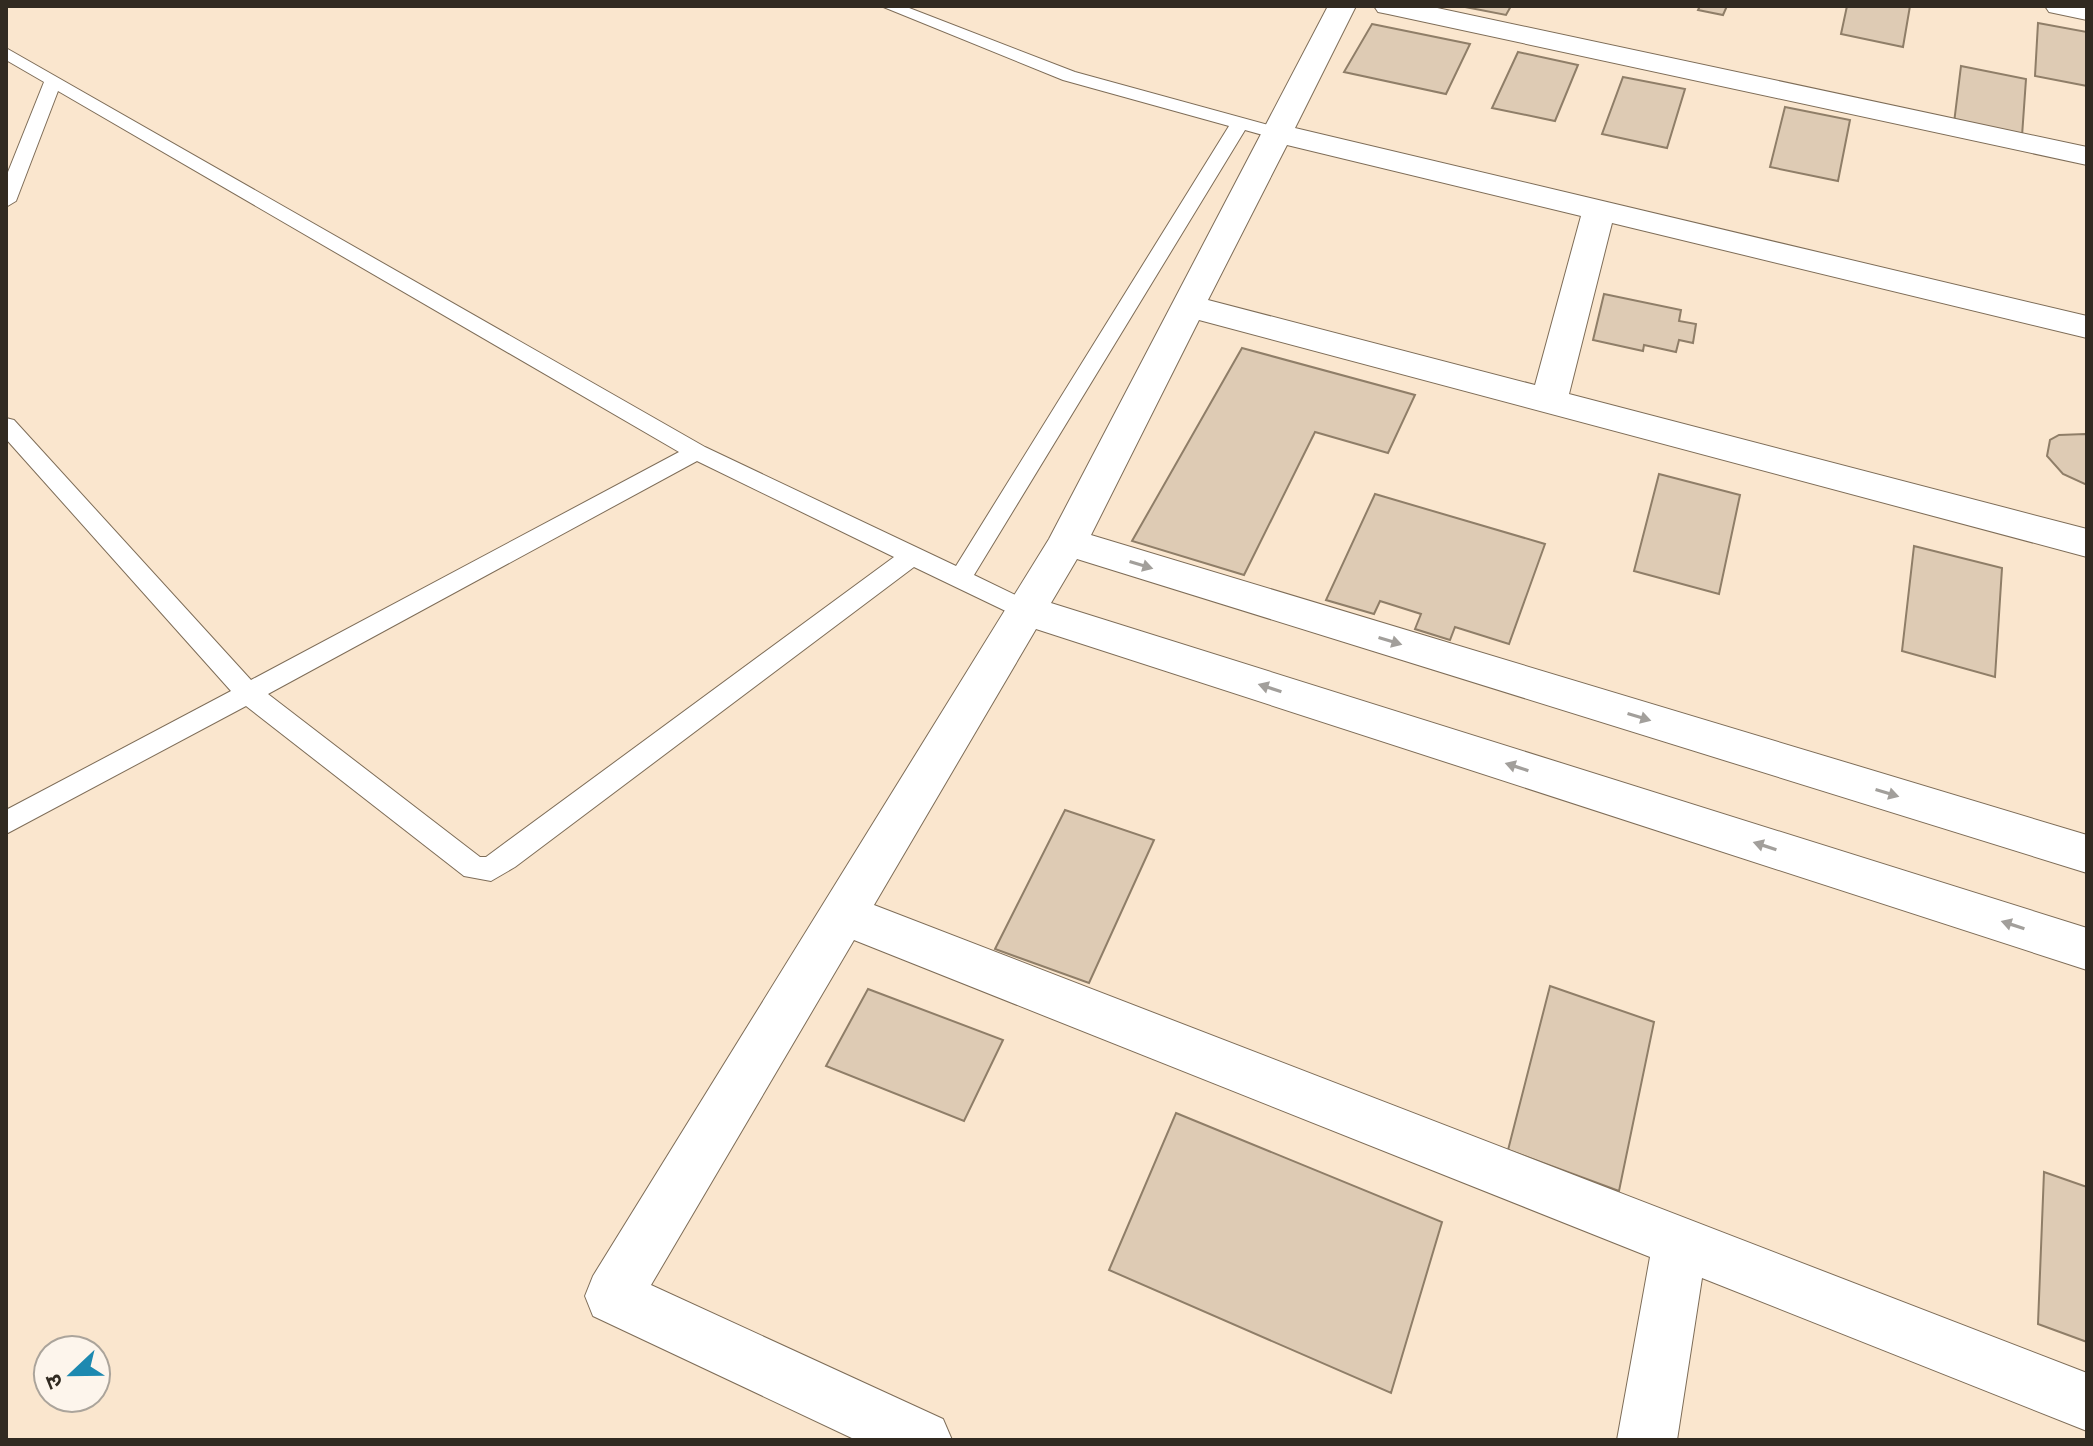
<svg xmlns="http://www.w3.org/2000/svg" width="2093" height="1446" viewBox="0 0 2093 1446" font-family="'Playfair Display','Noto Sans Devanagari',serif">
  <style>
    .building { fill: #decbb4; stroke: #8f7e68; stroke-width: 2 }
    .lines { fill: none; stroke-linecap: round; stroke-linejoin: round }
    .lane-casing { stroke: #7e6d58; stroke-width: 2 }
    .street-casing { stroke: #7e6d58; stroke-width: 2 }
    .lane { fill: #fff; fill-rule: evenodd }
    .street { fill: #fff; fill-rule: evenodd }
    .oneway { fill: #a29f9b }
  </style>
  <rect width="100%" height="100%" fill="#fae6ce"/>
  <path class="building" d="M1460,6h51l-5,9z
    M1700,6h27l-4,9 -25,-5z
    M1847,6h63l-7,41 -62,-13z
    M2038,23l49,9v54l-52,-10z
    M1372,24l98,20 -24,50 -102,-22z
    M1518,52l60,13 -23,56 -63,-13z
    M1961,66l65,13 -4,57 -68,-13z
    M1623,77l62,12 -18,59 -65,-14z
    M1785,107l65,13 -12,61 -68,-14z
    M1604,294l77,16 -2,11 17,3 -3,19 -14,-3 -3,12 -32,-7 -1,6 -50,-11z
    M1242,348l173,47 -27,58 -73,-21 -71,143 -112,-34z
    M2085,434l2,1v50l-24,-11 -16,-18 3,-16 9,-5z
    M1659,474l81,21 -21,99 -85,-23z
    M1375,494l170,50 -36,100 -54,-17 -5,13 -35,-11 6,-15 -41,-13 -6,13 -48,-14z
    M1914,546l88,22 -7,109 -93,-26z
    M1065,810l89,30 -65,143 -94,-34z
    M1550,986l104,36 -35,169 -111,-41z
    M868,989l135,51 -39,81 -138,-55z
    M1176,1113l266,109 -51,171 -282,-123z
    M2044,1172l43,15v155l-49,-18z"/>
  <g class="lines">
    <defs>
      <path id="lane" d="M881,6h23l171,66 208,57 3,4 -9,6 -32,-9 -271,445 60,29 3,6 -3,6h-18l-102,-49 -399,300 -24,14 -27,-5 -218,-170 -240,128v-24l225,-119 -225,-252v-21l8,2 237,260 428,-228 -621,-361 -42,110 -10,6v-30l38,-95 -38,-22v-12l699,399 251,119 273,-440 -166,-46zM697,461l197,96 -408,300h-6l-212,-163z"/>
      <path id="street" d="M1328,6h28l-61,122 792,188v22l-475,-115 -43,171 518,135v28l-888,-237 -108,215 996,300v38l-1010,-314 -26,44 1036,325v42l-1051,-341 -162,276 1213,468v58l-385,-153 -25,162h-60l33,-183 -796,-317 -203,345 292,134 9,21h-96l-263,-124 -8,-20 8,-20 456,-737zM1287,145l294,71 -46,169 -327,-85z
        M1374,6h54l659,141v18l-699,-151 -10,-2z
        M2045,6h42v14l-38,-8z"/>
    </defs>
    <use href="#lane" class="lane-casing"/>
    <use href="#street" class="street-casing"/>
    <use href="#lane" class="lane"/>
    <use href="#street" class="street"/>
  </g>
  <defs><path id="oneway-solid" d="M-6-.8H1V-3.2L6.5 0L1 3.2V.8H-6Z" transform="scale(2)"/></defs>
  <g class="oneway">
    <use href="#oneway-solid" transform="translate(1141 565) rotate(17)"/>
    <use href="#oneway-solid" transform="translate(1390 641) rotate(17)"/>
    <use href="#oneway-solid" transform="translate(1270 688) rotate(-162)"/>
    <use href="#oneway-solid" transform="translate(1639 717) rotate(17)"/>
    <use href="#oneway-solid" transform="translate(1517 767) rotate(-162)"/>
    <use href="#oneway-solid" transform="translate(1887 793) rotate(17)"/>
    <use href="#oneway-solid" transform="translate(1765 846) rotate(-162)"/>
    <use href="#oneway-solid" transform="translate(2013 925) rotate(-162)"/>
  </g>
  <rect width="2093" height="1446" fill="none" stroke="#312a21" stroke-width="16"/>
  <g transform="translate(72 1374) rotate(248)"><circle r="38" fill="#fdf5ec" stroke="#aba49b" stroke-width="2"/>
  <path d="M0-6L14 30L0 20L-14 30Z" fill="#1d89b0"/>
  <text y="-12" font-size="22" font-weight="bold" text-anchor="middle" fill="#312a21">उ</text>
  </g>
</svg>
